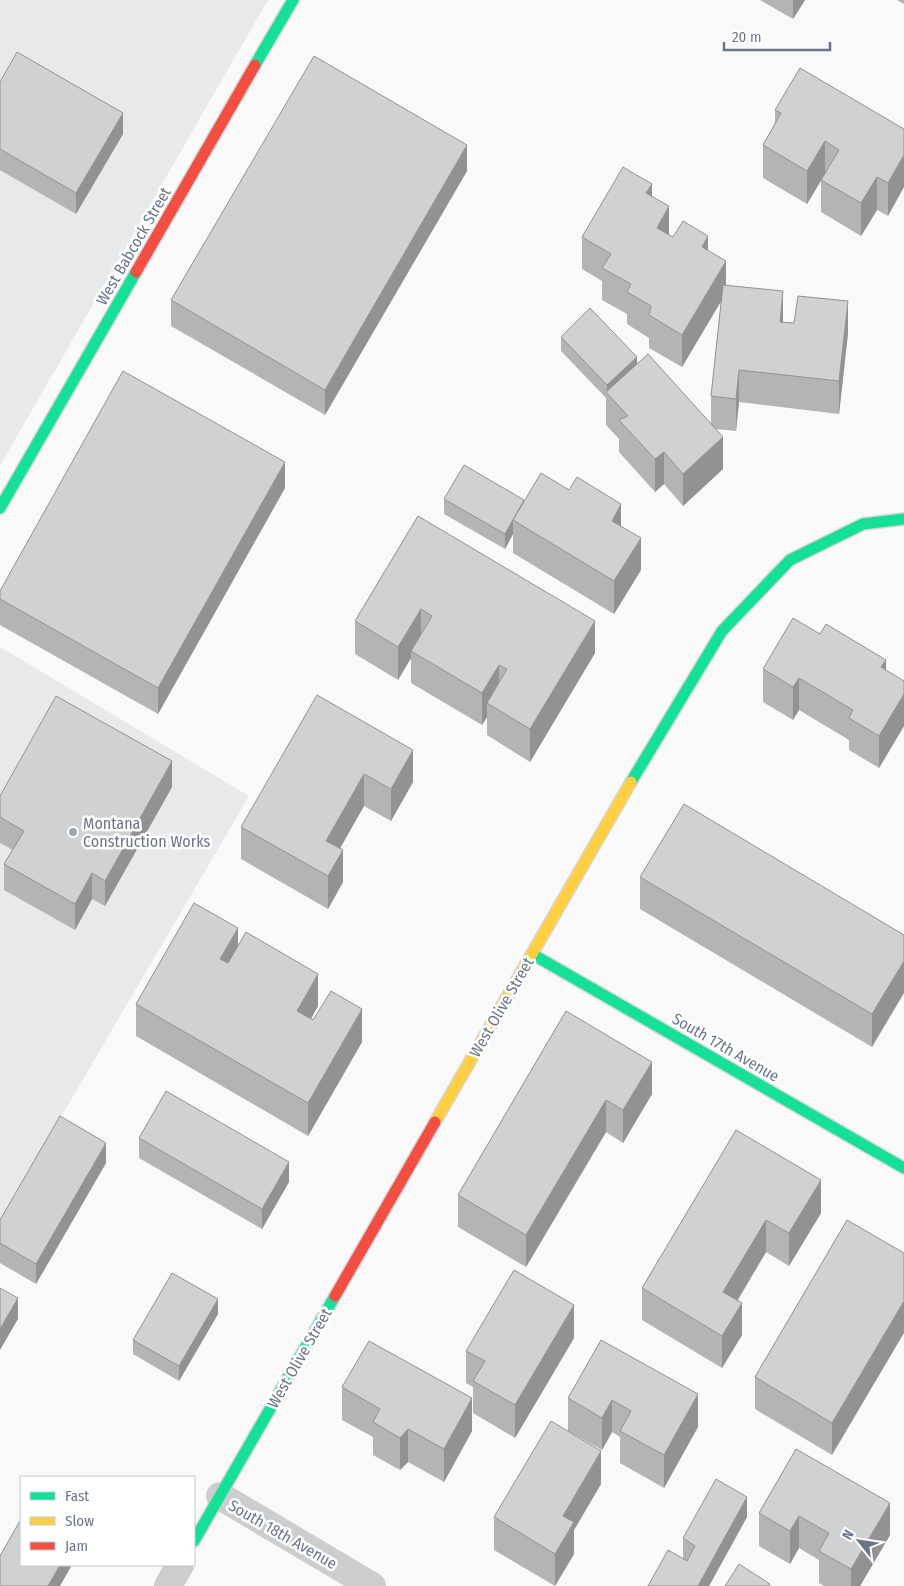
<svg xmlns="http://www.w3.org/2000/svg" width="904" height="1586" viewBox="0 0 904 1586" font-family="'Fira Sans Condensed',sans-serif">
  <style>
    .built { fill: #e7e9ea }
    .lines { fill: none; stroke-linecap: round; stroke-linejoin: round }
    .fast-casing { stroke: #d6d7d8; stroke-width: 14 }
    .slow-casing { stroke: #d6d7d8; stroke-width: 14 }
    .jam-casing { stroke: #d6d7d8; stroke-width: 14 }
    .street { stroke: #cccdce; stroke-width: 28 }
    .fast { stroke: #16e098; stroke-width: 11 }
    .slow { stroke: #ffcf43; stroke-width: 11 }
    .jam { stroke: #f24e42; stroke-width: 11 }
    .wall { fill: #b3b4b5 }
    .shaded-wall { fill: #929294 }
    .building { fill: #d0d1d3; stroke: #929294 }
    .poi-dot { fill: #9ca4b0; stroke: #fff; stroke-width: 2 }
    .labels { text-anchor: middle; stroke-width: 5; stroke-linejoin: round; paint-order: stroke }
    .street-label { font-size: 16px; fill: #6a7688; stroke: #fff }
    .poi-label { font-size: 16px; fill: #6a7688; stroke: #fff; text-anchor: start }
  </style>
  <rect width="100%" height="100%" fill="#f9f9f9"/>
  <path class="built" d="M0,0h268l-268,466z
    M0,647l249,149 -249,425z"/>
  <g class="lines">
    <defs>
      <path id="fast" d="M255,65l38,-65
        M0,508l136,-236
        M631,782l91,-151 68,-71 73,-36 41,-5
        M532,954l372,214
        M194,1541l141,-245"/>
      <path id="slow" d="M435,1122l196,-340"/>
      <path id="jam" d="M136,272l119,-207
        M335,1296l100,-174"/>
    </defs>
    <use href="#fast" class="fast-casing"/>
    <use href="#slow" class="slow-casing"/>
    <use href="#jam" class="jam-casing"/>
    <path class="street" d="M220,1496l152,90
      M168,1586l12,-21"/>
    <use href="#fast" class="fast"/>
    <use href="#slow" class="slow"/>
    <use href="#jam" class="jam"/>
  </g>
  <path class="wall" d="M760,0h45l-12,19z
    M897,0h7v4z
    M0,82l123,52 -47,80 -76,-44z
    M775,110l129,19 -16,87 -11,-6 -16,26 -40,-24v-32l-14,24 -44,-26v-33l12,-22z
    M467,171l-142,244 -154,-89v-26z
    M652,197l17,38 4,2 35,13 18,35 57,37 65,11 -9,81 -100,-12 -3,29 -20,-2 7,40 -40,37 -19,-22 -9,8 -36,-40v-13l-13,-14v-27l-45,-47v-14l76,27 74,59v-27l10,-95 -39,66 -33,-19v-10l-22,-14v-10l-25,-14v-19l-20,-12v-32z
    M285,488l-127,226 -158,-89v-34z
    M444,499l80,1 97,26 20,44 -27,44 -101,-61v-19l-8,15 -61,-35z
    M418,516l177,137 -65,109 -43,-27v-18l-5,8 -71,-42v-25l-13,22 -43,-26v-33z
    M820,634l84,47v45l-25,42 -30,-18v-10l-50,-30 -6,10 -30,-18v-33z
    M413,750v32l-22,39 -27,-15 -24,42 3,34 -15,27 -87,-50v-32z
    M172,787l-67,119 -13,-7 -17,31 -71,-40v-26l9,-14 -13,-7v-47z
    M640,877l264,58 -32,112 -232,-138z
    M238,947l80,59 -7,13 51,23 -54,94 -172,-100v-32z
    M566,1011l86,83 -29,49 -17,-11 -80,135 -68,-40v-32z
    M736,1130l85,83 -32,53 -23,-14 -28,48 4,35 -20,33 -80,-48v-32z
    M139,1138l150,44 -27,47 -123,-71z
    M106,1163l-70,121 -36,-21v-43z
    M847,1220l-15,235 -77,-46v-32z
    M218,1314l-39,67 -46,-27v-14z
    M574,1338l-59,100 -42,-25v-26l-7,-4v-32z
    M601,1340l97,87 -34,61 -44,-25v-26l-8,-5 -10,18 -34,-19v-33z
    M342,1387l130,44 -28,51 -36,-20 -8,8 -27,-15v-18l-31,-17z
    M796,1449l94,86 -30,51h-36l-5,-3v-23l-20,-12 -9,16 -31,-18v-33z
    M601,1484l-27,46v24l-19,32 -61,-36v-33z
    M747,1517l-38,69h-61l35,-28v-20z"/>
  <path class="shaded-wall" d="M793,0h12l-12,19z
    M123,113v21l-47,80v-21z
    M825,141v33l-18,30v-33z
    M467,145v26l-142,244v-25z
    M904,155v32l-16,29v-33z
    M877,177v33l-16,26v-33z
    M652,184v32l-6,-23z
    M669,206v33l-12,-11z
    M708,236v32l-6,-21z
    M726,261v32l-44,74v-32z
    M783,291v33l-3,-2z
    M848,301v32l-9,81v-33z
    M637,357v15l-30,21v-8z
    M739,370v32l-3,29v-32z
    M723,437v32l-40,37v-32z
    M664,452v32l-9,8v-33z
    M285,462v26l-127,226v-26z
    M524,500l-11,20v14l-8,15v-15z
    M621,504v32l-9,-15z
    M641,538v32l-27,44v-33z
    M421,609v33l-10,9v7l-13,22v-33z
    M595,621v32l-65,109v-33z
    M886,660v32l-5,-25z
    M499,665v32l-12,6v14l-5,8v-32z
    M799,678v32l-6,10v-33z
    M904,694v32l-25,42v-32z
    M413,750v32l-22,39v-32z
    M172,761v26l-67,119v-25z
    M364,774v32l-38,67v-32z
    M343,850v32l-15,27v-33z
    M92,873v26l-17,31v-26z
    M238,928v33l-18,30v-32z
    M904,961v32l-32,54v-33z
    M318,974v32l-21,37v-32z
    M362,1009v33l-54,94v-33z
    M652,1062v32l-29,49v-33z
    M606,1100v32l-80,135v-32z
    M106,1143v20l-70,121v-20z
    M289,1162v20l-27,47v-20z
    M821,1180v33l-32,53v-33z
    M766,1220v32l-43,72v-32z
    M18,1298v21l-18,31v-21z
    M218,1299v15l-39,67v-15z
    M904,1301v32l-72,122v-32z
    M742,1303v32l-20,33v-32z
    M574,1305v33l-59,100v-33z
    M698,1394v33l-34,61v-33z
    M472,1398v33l-28,51v-33z
    M612,1400v32l-10,18v-32z
    M408,1429v33l-8,8v-32z
    M601,1451v33l-27,46v24l-19,32v-32l8,-38z
    M747,1497v20l-38,69h-11z
    M890,1503v32l-30,51h-9v-17z
    M799,1516v32l-9,16v-33z
    M60,1565h12l-12,21h-12z"/>
  <path class="building" d="M17,52l106,61 -47,80 -76,-44v-67z
    M314,56l153,89 -142,245 -154,-90z
    M800,68l104,61v26l-16,28 -11,-6 -16,26 -40,-23 18,-30 -14,-9 -18,30 -44,-26 18,-32 -6,-3z
    M623,167l29,17 -6,9 23,13 -12,22 16,9 10,-16 25,15 -6,11 24,14 -44,74 -33,-20 2,-9 -24,-14 4,-8 -29,-16 9,-14 -29,-17z
    M723,285l60,6 -3,31 14,1 4,-27 50,5 -9,80 -100,-11 -3,29 -25,-3z
    M590,308l47,49 -30,28 -46,-48z
    M648,354l75,83 -40,37 -19,-22 -9,7 -36,-39 9,-4 -22,-24z
    M123,371l162,91 -127,226 -158,-89v-8z
    M464,465l60,35 -19,34 -61,-35z
    M541,473l28,17 8,-13 44,27 -9,17 29,17 -27,43 -101,-61z
    M418,516l177,105 -65,108 -43,-26 20,-34 -8,-4 -17,28 -71,-42 21,-35 -11,-7 -23,38 -43,-26z
    M793,618l27,16 6,-10 60,36 -5,7 23,14v13l-25,42 -30,-18 4,-8 -54,-32 -6,9 -30,-18z
    M317,695l96,55 -22,39 -27,-15 -38,67 17,9 -15,26 -87,-49z
    M56,696l116,65 -67,120 -13,-8 -17,31 -71,-40 20,-33 -24,-14v-21z
    M684,804l220,131v26l-32,53 -232,-137z
    M194,903l44,25 -18,31 8,4 18,-31 72,42 -21,37 16,9 18,-29 31,18 -54,94 -172,-99z
    M566,1011l86,51 -29,48 -17,-10 -80,135 -68,-40z
    M166,1091l123,71 -27,47 -123,-71z
    M60,1116l46,27 -70,121 -36,-21v-23z
    M736,1130l85,50 -32,53 -23,-13 -43,72 19,11 -20,33 -80,-48z
    M847,1220l57,33v48l-72,122 -77,-46z
    M514,1270l60,35 -59,100 -42,-24 12,-20 -19,-10z
    M172,1273l46,26 -39,67 -46,-26z
    M0,1288l18,10 -18,31z
    M601,1340l97,54 -34,61 -44,-24 11,-20 -19,-11 -10,18 -34,-20z
    M369,1341l103,57 -28,51 -36,-20 -8,9 -27,-16 7,-13 -38,-22z
    M551,1421l50,30 -38,65 11,6 -19,32 -61,-37z
    M796,1449l94,54 -39,66 -32,-18 10,-18 -30,-17 -9,15 -31,-18z
    M716,1479l31,18 -49,89h-50l20,-36 19,11 8,-15 -12,-8z
    M21,1519v46h39l-12,21h-48v-30z
    M739,1564l31,20 -1,2h-44z"/>
  <circle class="poi-dot" cx="73" cy="832" r="5"/>
  <g class="labels">
    <g class="street-label">
      <text transform="translate(133 246) rotate(-60)" y="6">West Babcock Street</text>
      <text transform="translate(501 1007) rotate(-60)" y="6">West Olive Street</text>
      <text transform="translate(726 1047) rotate(30)" y="6">South 17th Avenue</text>
      <text transform="translate(299 1358) rotate(-60)" y="6">West Olive Street</text>
      <text transform="translate(283 1534) rotate(30)" y="6">South 18th Avenue</text>
    </g>
    <g class="poi-label">
      <text x="83" y="829">Montana<tspan x="83" dy="18">Construction Works</tspan></text>
    </g>
  </g>
  <rect x="20" y="1476" width="175" height="90" fill="#ffffff" stroke="#c3c8cf"/>
  <rect x="30" y="1492" width="25" height="8" fill="#16e098" stroke="#c3c8cf"/>
  <text x="65" y="1501" font-size="15" fill="#6a7688">Fast</text>
  <rect x="30" y="1517" width="25" height="8" fill="#ffcf43" stroke="#c3c8cf"/>
  <text x="65" y="1526" font-size="15" fill="#6a7688">Slow</text>
  <rect x="30" y="1542" width="25" height="8" fill="#f24e42" stroke="#c3c8cf"/>
  <text x="65" y="1551" font-size="15" fill="#6a7688">Jam</text>
  <g transform="translate(859 1541) rotate(300)" stroke="#ffffff" stroke-width="4" paint-order="stroke">
  <path d="M0-4L9 19L0 12L-9 19Z" fill="#6a7688"/>
  <text y="-8" font-size="14" font-weight="bold" text-anchor="middle" fill="#6a7688">N</text>
  </g>
  <path d="M724 42v8h106v-8" fill="none" stroke="#6a7688" stroke-width="2.5"/>
  <text x="732" y="42" font-size="15" fill="#6a7688" stroke="#ffffff" stroke-width="4" paint-order="stroke">20 m</text>
</svg>
